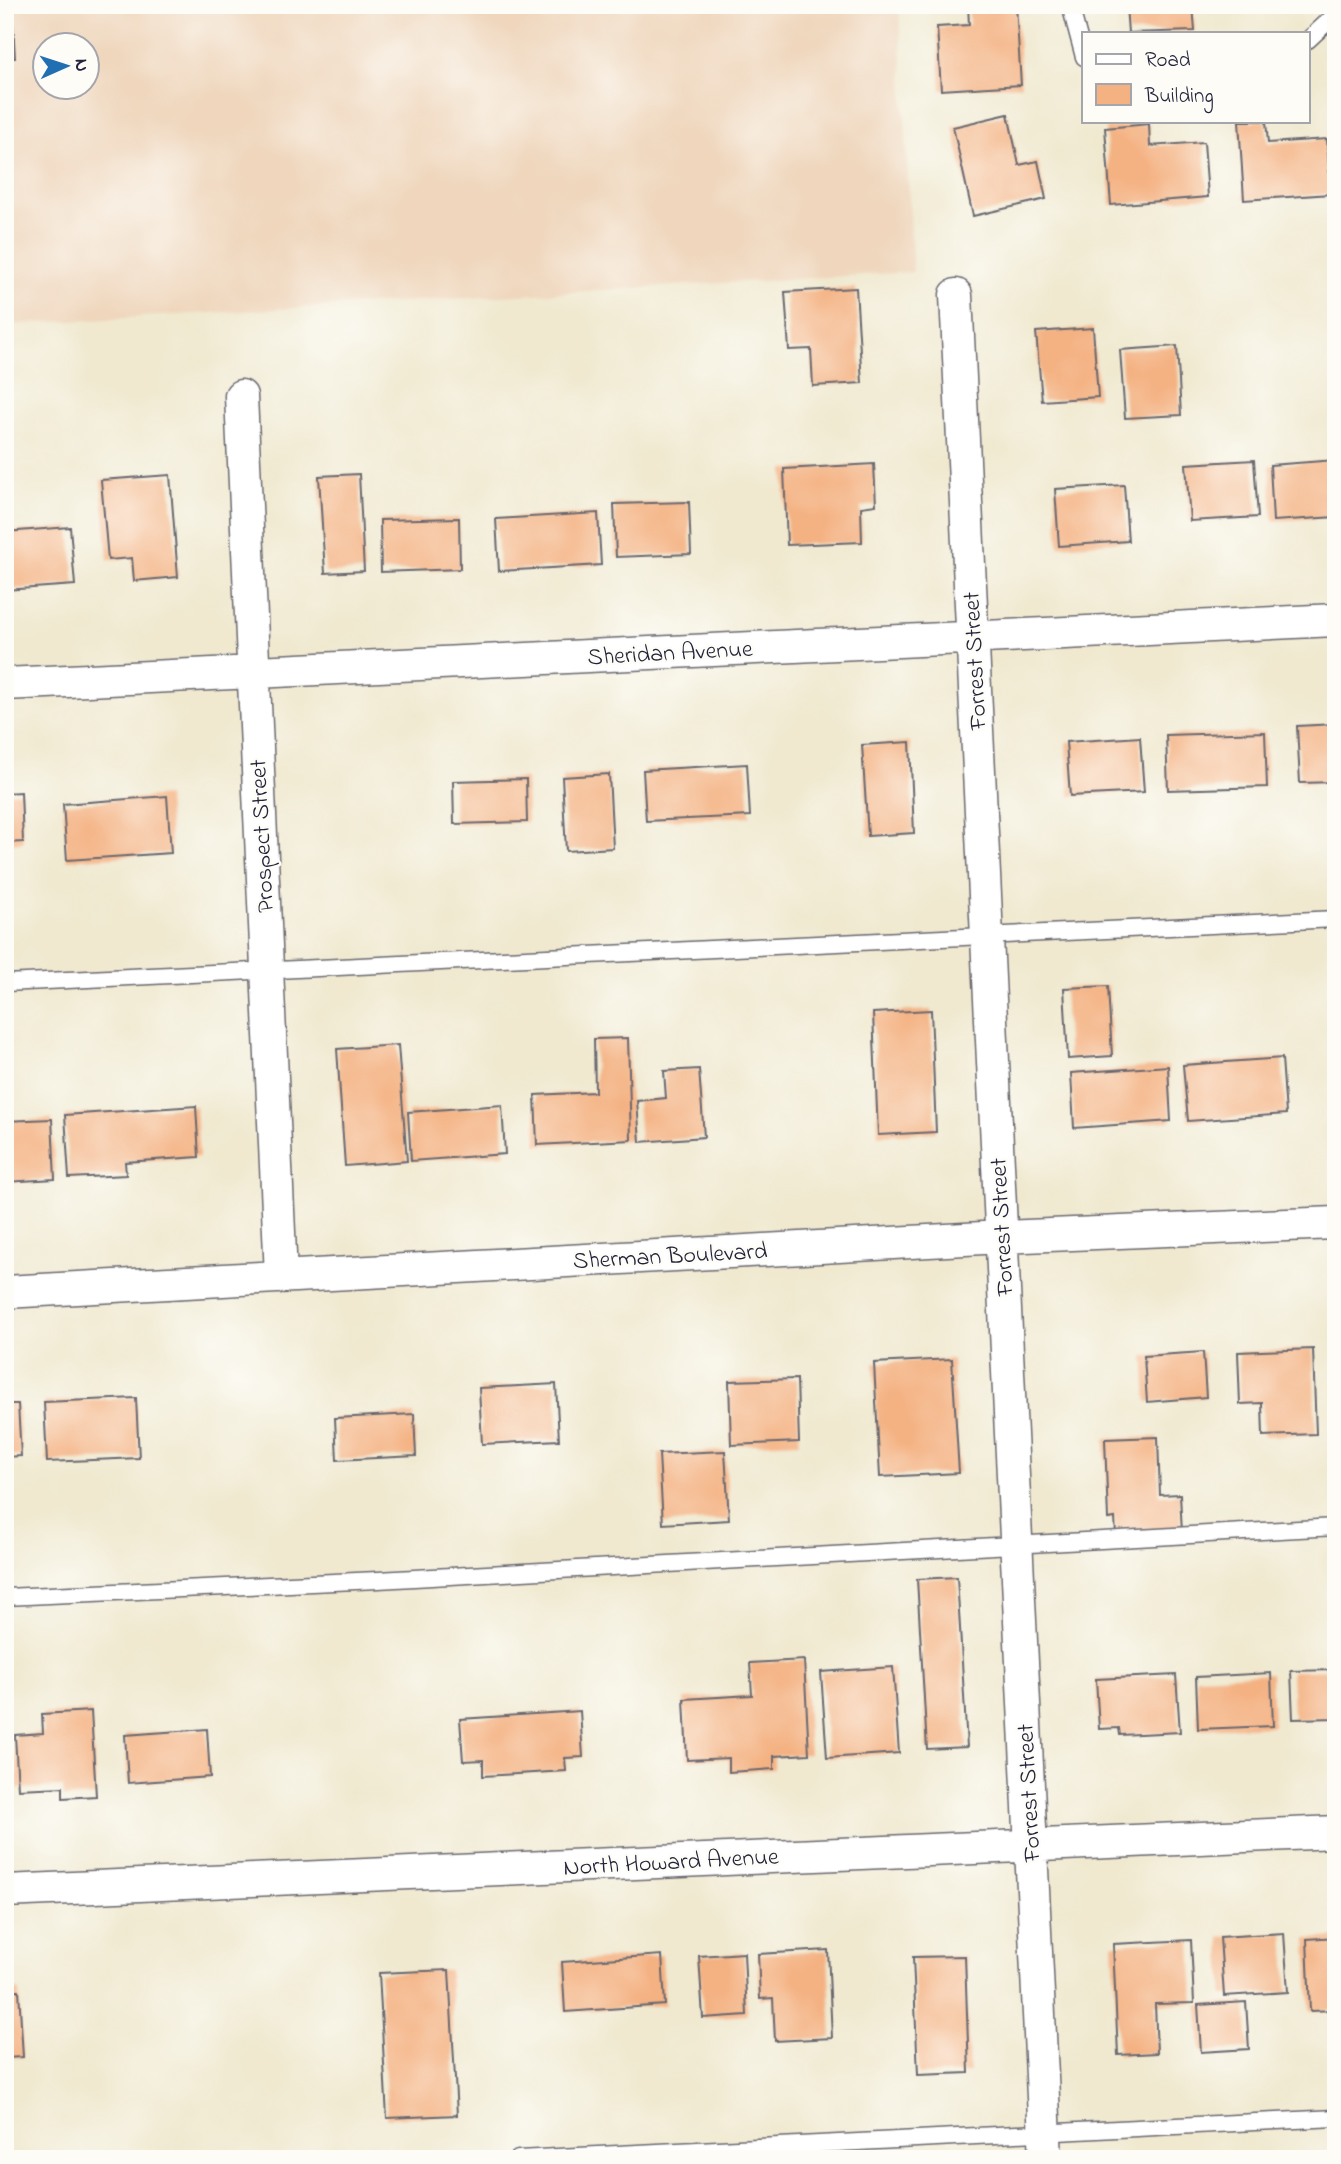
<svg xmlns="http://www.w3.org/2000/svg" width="1341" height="2164" viewBox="0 0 1341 2164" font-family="'Indie Flower',sans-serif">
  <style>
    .built { fill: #efd6bc; fill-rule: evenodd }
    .building { fill: #f4b283 }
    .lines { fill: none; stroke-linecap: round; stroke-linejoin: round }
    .lane-casing { stroke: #6a686f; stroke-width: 19 }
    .street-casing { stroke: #6a686f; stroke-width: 35 }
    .lane { stroke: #fff; stroke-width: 16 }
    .street { stroke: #fff; stroke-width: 32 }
    .labels { text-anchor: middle; stroke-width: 5; stroke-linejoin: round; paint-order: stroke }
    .street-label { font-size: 24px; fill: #22223b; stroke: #fdfcf7 }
  </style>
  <rect width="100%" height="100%" fill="#fdfcf7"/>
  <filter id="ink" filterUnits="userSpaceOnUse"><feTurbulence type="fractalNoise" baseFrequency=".0143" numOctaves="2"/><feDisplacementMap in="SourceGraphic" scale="14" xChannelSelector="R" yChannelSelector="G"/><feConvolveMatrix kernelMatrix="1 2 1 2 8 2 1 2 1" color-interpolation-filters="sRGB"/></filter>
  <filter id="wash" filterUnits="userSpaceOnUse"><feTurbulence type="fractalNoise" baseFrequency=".00686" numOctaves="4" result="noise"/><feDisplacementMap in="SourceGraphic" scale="28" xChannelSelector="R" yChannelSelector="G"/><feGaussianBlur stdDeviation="1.57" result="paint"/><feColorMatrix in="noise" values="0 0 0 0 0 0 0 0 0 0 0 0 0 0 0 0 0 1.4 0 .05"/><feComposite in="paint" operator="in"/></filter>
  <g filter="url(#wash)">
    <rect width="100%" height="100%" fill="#f0e9d0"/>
    <path class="built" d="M5,5h894l14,267 -908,53zM46,46h42v42h-42z"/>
    <g id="blocks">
      <path class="building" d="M5,5h7l3,53h-10z
        M968,5h48l5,80 -80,5 -4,-63 32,-2z
        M1126,5h67l2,26 -67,2z
        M1008,114l11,51 19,-4 8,38 -73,17 -20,-89z
        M1239,121h27l2,22 59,-4 4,55 -87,6z
        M1149,124l1,22 54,-4 4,55 -97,8 -6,-77z
        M856,288l6,95 -49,3 -2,-37 -22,1 -4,-58z
        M1093,328l5,69 -56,4 -6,-69z
        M1177,346l4,69 -56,3 -5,-68z
        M1254,460l4,57 -68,4 -4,-57z
        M1336,460v57l-63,4 -3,-56z
        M874,464l2,41 -15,2 1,35 -75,3 -3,-76z
        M359,474l5,97 -39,2 -6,-97z
        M170,475l8,102 -44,4 -2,-23 -24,2 -7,-80z
        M1124,485l4,56 -69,5 -4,-57z
        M689,502l2,52 -75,3 -2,-53z
        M598,513l3,52 -102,6 -3,-52z
        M459,518l1,51 -79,3 -1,-52z
        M70,527l5,58 -70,5v-58z
        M1336,724v58l-36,1 -3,-57z
        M1265,732l2,55 -99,3 -2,-55z
        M1140,737l4,55 -74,4 -4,-54z
        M910,742l4,91 -46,3 -6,-91z
        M747,764l3,52 -104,5 -3,-51z
        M609,774l4,74 -47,3 -4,-74z
        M526,779l1,43 -73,2 -1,-43z
        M21,792l2,50 -18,1v-50z
        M167,796l4,57 -104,7 -4,-56z
        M1108,986l4,70 -44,3 -4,-71z
        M931,1010l5,122 -58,3 -5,-122z
        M628,1038l3,102 -94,5 -2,-50 60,-3 -1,-53z
        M398,1045l9,116 -62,5 -8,-117z
        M1282,1058l4,56 -98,7 -5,-56z
        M1168,1066l3,55 -97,7 -3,-55z
        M699,1069l5,68 -64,5 -3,-41 29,-3 -2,-27z
        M502,1105l3,49 -94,7 -3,-49z
        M196,1106l3,51 -74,5 1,13 -57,3 -4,-63z
        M52,1119l3,60 -50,3v-61z
        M1313,1349l3,85 -53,2 -1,-33 -22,1 -2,-52z
        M1203,1352l3,45 -59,5 -3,-46z
        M952,1359l7,114 -79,4 -6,-114z
        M797,1379l2,63 -68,3 -2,-64z
        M556,1384l3,56 -77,4 -3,-56z
        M136,1398l3,60 -92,4 -3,-60z
        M5,1404h13l3,52 -16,1z
        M414,1414l2,42 -79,4 -2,-42z
        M1158,1437l2,58 20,-1 2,39 -66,2 -1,-17 -7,1 -3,-80z
        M725,1451l4,69 -66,4 -4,-70z
        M957,1577l10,170 -40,2 -10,-170z
        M804,1660l5,94 -35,2v13l-45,3v-14l-42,2 -3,-61 68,-4 -2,-32z
        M893,1667l6,86 -72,5 -6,-86z
        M1336,1670v48l-43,1 -2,-48z
        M1271,1673l2,53 -75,3 -2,-52z
        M1176,1675l4,57 -60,3 -1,-7 -20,1 -3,-50z
        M91,1711l5,85 -33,2v-11l-45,2 -3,-54 28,-2 -1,-19z
        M580,1711l3,46 -18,1 1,13 -83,5v-16l-20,1 -3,-42z
        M207,1729l3,48 -82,6 -3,-48z
        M1284,1933l4,59 -64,4 -4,-59z
        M1336,1937v73l-26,1 -3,-72z
        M1191,1940l3,63 -39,1 2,49 -39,2 -5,-111z
        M828,1950l4,88 -57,3 -2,-43 -13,1 -2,-45z
        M744,1953l3,62 -44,3 -4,-62z
        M662,1955l3,50 -100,7 -3,-50z
        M965,1956l4,117 -51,2 -5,-118z
        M449,1970l8,145 -70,3 -8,-145z
        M5,1990h14l4,67 -18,1z
        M1246,2002l3,47 -48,3 -3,-47z"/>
    </g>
  </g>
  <g filter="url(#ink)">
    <use href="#blocks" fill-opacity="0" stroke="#6a686f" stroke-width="2"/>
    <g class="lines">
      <defs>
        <path id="lane" d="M1070,5l14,52
          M1308,40l28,-26
          M5,983l1331,-64
          M5,1597l373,-17 958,-53
          M518,2159l818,-41"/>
        <path id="street" d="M956,295l90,1864
          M241,396l40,880
          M5,684l1331,-64
          M5,1292l996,-55 335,-14
          M5,1891l1331,-59"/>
      </defs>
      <use href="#lane" class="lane-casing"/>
      <use href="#street" class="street-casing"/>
      <use href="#lane" class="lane"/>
      <use href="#street" class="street"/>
    </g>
  </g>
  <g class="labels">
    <g class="street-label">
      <text transform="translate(670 652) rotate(-3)" y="8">Sheridan Avenue</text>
      <text transform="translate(974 661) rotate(-93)" y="8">Forrest Street</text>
      <text transform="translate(261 836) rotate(-93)" y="8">Prospect Street</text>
      <text transform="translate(1001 1227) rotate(-93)" y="8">Forrest Street</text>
      <text transform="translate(670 1255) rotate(-3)" y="8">Sherman Boulevard</text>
      <text transform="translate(1028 1793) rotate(-93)" y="8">Forrest Street</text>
      <text transform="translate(671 1861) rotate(-3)" y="8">North Howard Avenue</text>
    </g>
  </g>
  <rect width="1341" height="2164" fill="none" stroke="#fdfcf7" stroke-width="28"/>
  <rect x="1082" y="32" width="228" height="91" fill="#fdfcf7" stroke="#a5a5ac" stroke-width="2"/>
  <rect x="1096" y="54" width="35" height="10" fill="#ffffff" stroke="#a5a5ac" stroke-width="2"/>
  <text x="1145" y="66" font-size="21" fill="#22223b">Road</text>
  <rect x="1096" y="84" width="35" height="21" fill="#f4b283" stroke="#a5a5ac" stroke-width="2"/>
  <text x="1145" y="102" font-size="21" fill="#22223b">Building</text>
  <g transform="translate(66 66) rotate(87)"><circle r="33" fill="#fdfcf7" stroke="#a5a5ac" stroke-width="2"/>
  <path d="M0-5L12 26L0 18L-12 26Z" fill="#1f6fb2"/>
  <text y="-10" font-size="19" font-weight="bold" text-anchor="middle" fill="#22223b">N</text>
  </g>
</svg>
